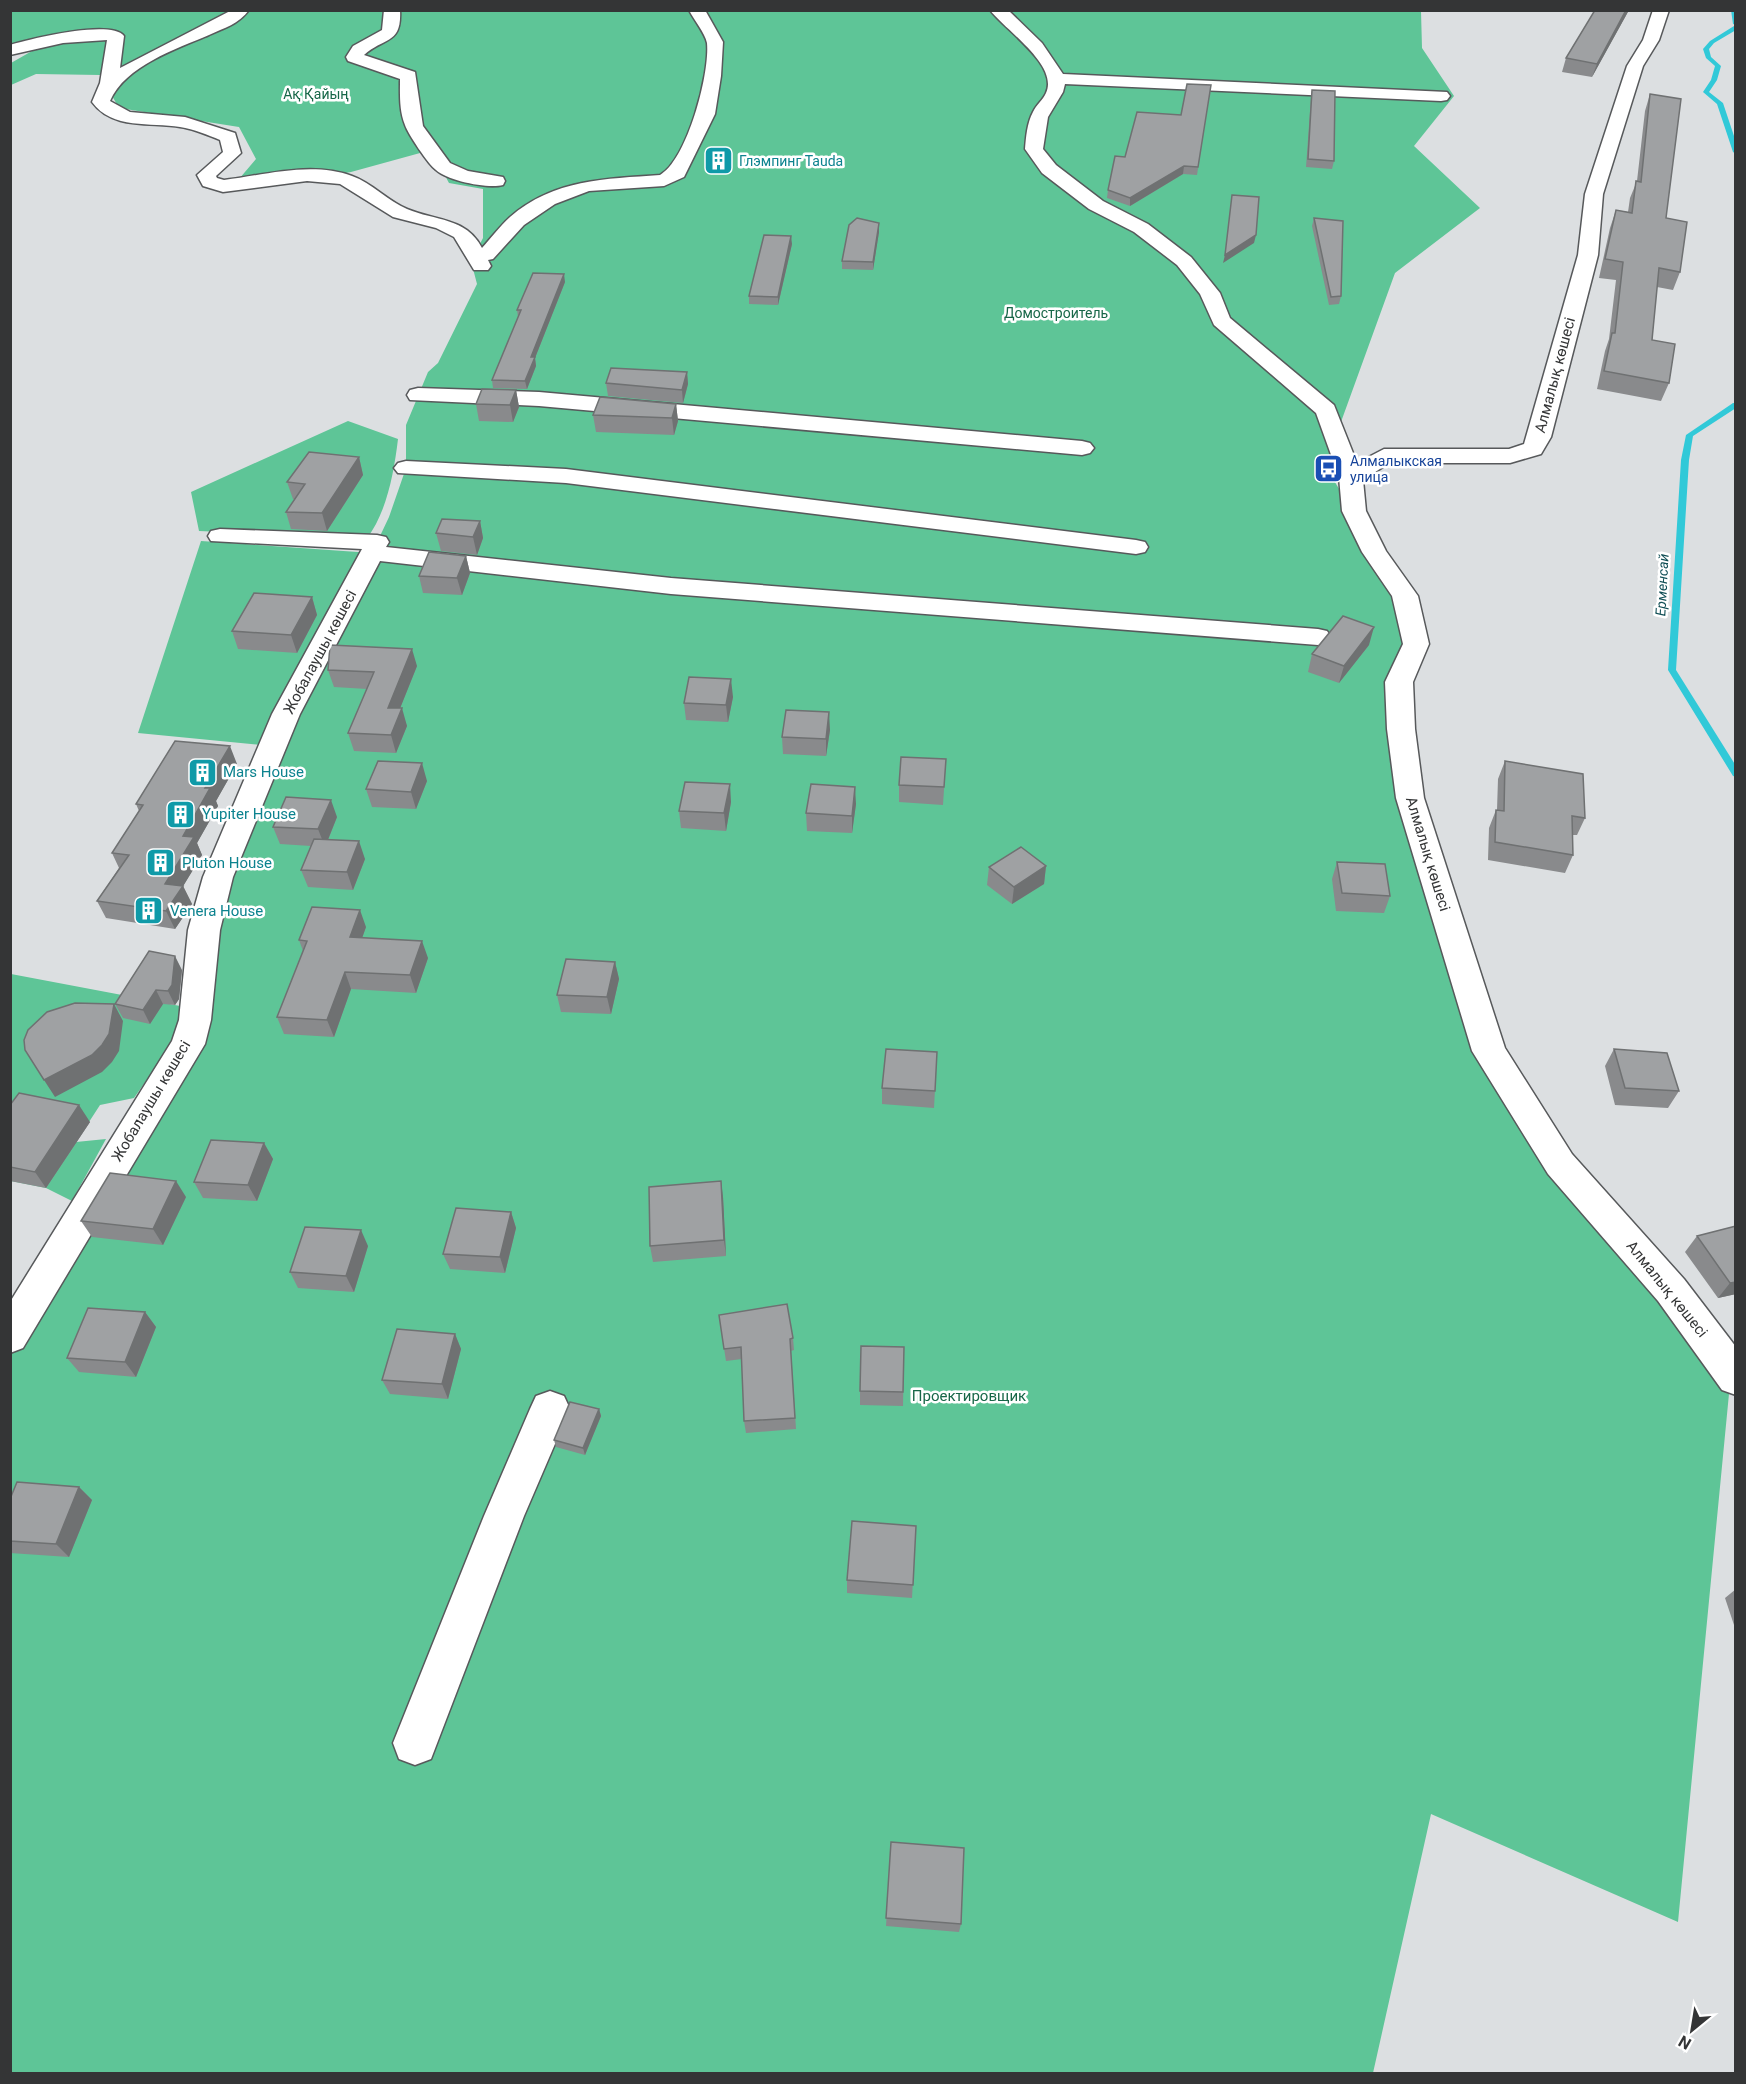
<svg xmlns="http://www.w3.org/2000/svg" width="1746" height="2084" viewBox="0 0 1746 2084" font-family="Roboto,sans-serif">
  <style>
    .green { fill: #5ec597 }
    .lines { fill: none; stroke-linecap: round; stroke-linejoin: round }
    .stream { fill: #31c9d8; fill-rule: evenodd }
    .minor-casing { stroke: #57595b; stroke-width: 3 }
    .minor { fill: #fff; fill-rule: evenodd }
    .wall { fill: #898a8c }
    .shaded-wall { fill: #6f7172 }
    .building { fill: #9fa1a3; stroke: #6f7172; stroke-width: 1.5 }
    .labels { text-anchor: middle; stroke-width: 5; stroke-linejoin: round; paint-order: stroke }
    .far-park-label { font-size: 14px; fill: #176748; stroke: #fff }
    .far-culture-label { font-size: 14px; fill: #0d838f; stroke: #fff; text-anchor: start }
    .far-transit-label { font-size: 14px; fill: #164399; stroke: #fff; text-anchor: start }
    .far-water-label { font-size: 14px; font-style: italic; fill: #114f56; stroke: #fff }
    .street-label { font-size: 15px; fill: #343536; stroke: #fff }
    .culture-label { font-size: 15px; fill: #0d838f; stroke: #fff; text-anchor: start }
    .park-label { font-size: 15px; fill: #176748; stroke: #fff }
  </style>
  <rect width="100%" height="100%" fill="#dcdfe1"/>
  <path class="green" d="M11,11h1410l1,37 32,48 -40,50 66,62 -85,65 -70,193 80,130 -4,133 88,322 242,322 -53,549 -247,-108 -58,259h-1362l-1,-767 185,-295 -61,87 -34,7 -24,37 30,-3 -34,62 -26,-13 -35,-7v-207l185,35 8,-79 68,-184 -134,-13 63,-192 171,12 17,-36 17,-49v-43l22,-53 10,-9 39,-79 -6,-23 12,-23v-49l-34,-6 -18,-33 -80,22 -50,9 -62,-2 17,-20 -17,-32 -120,-19 -19,-33 -64,-1 -25,11v-22l35,-20 -35,9z
    M348,421l50,18c-4,33 -11,73 -31,99l-168,-7 -8,-39z"/>
  <g class="lines">
    <path class="stream" d="M1731,10h5v15l-3,-1z
      M1734,26h2v4l-22,13 -5,6 2,8 10,9 -4,14 -8,12 14,11 13,39v12l-3,-2 -16,-48 -14,-12 8,-12 4,-14 -9,-8 -3,-9 7,-8z
      M1733,403h3v5l-43,28 -4,24 -13,210 60,96v11l-3,-1 -65,-106 13,-210 5,-25z"/>
    <defs>
      <path id="minor" d="M232,10h17c-10,14 -25,18 -40,25 -33,14 -84,31 -99,66l20,11 55,5 50,16 6,20 -25,23 1,2 7,2c41,-5 88,-19 128,-4 20,7 36,25 55,33 28,12 59,8 75,39 9,-10 18,-22 28,-31 44,-38 95,-38 150,-42 27,-15 50,-101 47,-132 -2,-10 -13,-23 -18,-33h16l18,32 -2,34 -6,38 -31,63 -20,9 -75,5 -34,13 -31,21 -31,34 -5,1 3,6 -3,4h-14l-20,-33 -18,-9 -43,-11 -53,-33 -33,-3 -84,11 -20,-6 -6,-11 26,-23 -3,-12c-12,-5 -26,-11 -40,-13 -29,-5 -68,3 -88,-25l8,-19 7,-43 -44,3 -53,12v-10c20,-6 101,-26 114,-9l-4,32z
        M384,10h16c2,35 -16,27 -36,45l51,17 8,54 27,37 18,8 35,6 2,4 -2,4c-15,4 -55,-4 -67,-15 -8,-6 -28,-36 -31,-45 -6,-15 -5,-31 -5,-46l-52,-18 -2,-4 7,-11 29,-16z
        M990,10h18l34,33 21,31 384,18 3,4 -3,4 -6,1 -376,-17 -2,8 -15,25 -5,32 13,16 47,36 45,23 43,33 29,36 10,25 104,87 23,58 27,-14h125l15,-5 54,-189 7,-61 42,-128 16,-26 10,-30h16l-10,30 -16,26 -40,128 -5,61 -47,182 -10,17 -31,9h-121l-26,17 3,31 20,40 32,45 11,48 -16,38 2,47 9,69 81,250 67,106 112,125 52,68v48l-14,-5 -64,-89 -110,-127 -76,-123 -76,-253 -9,-69 -2,-47 18,-38 -11,-48 -30,-44 -20,-41 -3,-34 -23,-64 -102,-88 -14,-31 -23,-29 -43,-33 -45,-23 -47,-36 -17,-24c1,-12 2,-26 8,-37 3,-7 10,-12 13,-19 13,-28 -41,-63 -56,-83z
        M418,388l121,4 543,49 8,2 4,5 -4,5 -8,2 -543,-49 -129,-6 -3,-5 3,-5z
        M406,461l160,8 570,71 9,2 3,5 -3,5 -9,2 -570,-71 -168,-10 -4,-5 4,-5z
        M220,529l157,6 9,2 3,5 -3,5 285,31 647,51 9,2 4,6 -4,6 -9,2 -647,-51 -291,-33 -80,153 -67,163 -13,53 -9,90 -6,24 -182,304 -13,5v-51l162,-261 7,-21 9,-90 15,-53 69,-163 90,-165 -151,-8 -3,-5 3,-5z
        M550,1391l14,5 6,13 -46,107 -93,243 -16,6 -16,-6 -6,-16 91,-227 46,-107 6,-13z"/>
    </defs>
    <use href="#minor" class="minor-casing"/>
    <use href="#minor" class="minor"/>
  </g>
  <path class="wall" d="M1589,10h40l-37,67 -30,-5 4,-14 28,-46z
    M1211,85l-14,90 -14,-1 -53,32 -23,-8 1,-8 17,-33 56,-42z
    M1312,90l22,71 -2,8 -26,-2 5,-70z
    M1650,94l16,124 14,54 -7,18 -16,-3 -5,53 17,43 -8,18 -64,-12 8,-38 4,-12 7,-59 -17,-2 11,-50 6,-18 12,2 2,-14 7,-17 8,-70z
    M1314,218l27,78 -2,8 -10,1 -17,-79z
    M879,223v9l-6,38 -31,-1v-8z
    M792,244l-14,61 -29,-1v-8z
    M565,282l-30,76 1,8 -9,23 -34,-1 -1,-8 26,-63 -1,-7z
    M687,372l1,12 -5,19 -75,-7 -2,-13z
    M516,390l3,17 -6,15 -34,-1 -3,-17z
    M676,404l2,17 -4,14 -78,-3 -3,-17z
    M359,457l4,18 -36,56 -36,-2 -5,-17 9,-13h-2l-6,-17z
    M480,521l3,17 -6,17 -36,-4 -5,-18z
    M466,556l4,17 -8,22 -39,-2 -4,-17z
    M312,597l5,18 -20,38 -59,-4 -6,-18z
    M1369,645l-30,38 -31,-11 4,-18z
    M417,666l-17,42 7,18 -11,27 -42,-2 -6,-18 19,-44 -33,-2 -6,-17z
    M733,697l-5,25 -42,-2 -2,-17z
    M830,730l-4,26 -43,-2 -1,-17z
    M946,759l-3,46 -44,-3v-17z
    M1505,761l80,57 -8,17h-4v20l-8,18 -77,-13 1,-32 7,-18h1l1,-31z
    M237,764l-21,37 2,5 -21,37 5,12 -19,31 9,18 -17,25 -69,-11 -9,-17 22,-33 -7,-15 27,-42 -3,-7z
    M427,781l-11,28 -44,-2 -6,-18z
    M731,802l-5,29 -45,-3 -2,-17z
    M856,804l-4,29 -45,-2 -1,-18z
    M337,817l-9,23 37,19 -12,31 -45,-3 -7,-17 10,-24 -31,-2 -7,-17z
    M1337,862l53,34 -6,17 -48,-2 -4,-32z
    M1046,866l-2,18 -32,20 -25,-19 2,-18z
    M366,927l-4,11 66,20 -12,35 -65,-4 -17,48 -50,-3 -7,-17 26,-66 -4,-11z
    M615,962l4,17 -8,35 -50,-2 -4,-17z
    M182,970l-3,29 -4,6 -12,-1 -13,20 -27,-6 -8,-14z
    M1614,1049l65,42 -11,17 -53,-3 -10,-39z
    M937,1052l-3,56 -52,-4v-16z
    M10,1105l80,17 -44,66 -36,-7z
    M264,1143l9,16 -16,42 -54,-3 -9,-16z
    M186,1197l-23,48 -71,-8 -11,-16z
    M723,1197l3,59 -73,6 -3,-16z
    M511,1212l5,16 -11,45 -55,-4 -7,-15z
    M1736,1226v68l-18,4 -33,-46 12,-16z
    M368,1246l-14,46 -56,-4 -8,-16z
    M145,1312l11,15 -20,50 -57,-5 -12,-14z
    M719,1315l74,23 1,12 -3,1 5,78 -50,4 -2,-12 -2,-62 -16,2z
    M455,1334l6,15 -13,50 -58,-5 -8,-14z
    M904,1347l-1,59 -43,-1v-14z
    M599,1409l2,7 -16,39 -29,-8 -2,-7z
    M79,1487l13,13 -23,57 -59,-4v-54z
    M916,1526l-4,72 -65,-5v-13z
    M1736,1589v42l-11,-33z
    M891,1842l70,82 -2,8 -73,-6z"/>
  <path class="shaded-wall" d="M1626,10h3l-37,67 5,-13z
    M1184,166l-1,8 -53,32v-8z
    M879,223v9l-6,38v-8z
    M1256,235l-2,8 -31,20 2,-8z
    M791,236l1,8 -14,61v-8z
    M564,274l1,8 -30,76 1,8 -9,23 -2,-8 6,-24z
    M687,372l1,12 -5,19 -1,-13z
    M516,390l3,17 -6,15 -3,-17z
    M676,404l2,17 -4,14 -2,-17z
    M359,457l4,18 -36,56 -5,-18z
    M480,521l3,17 -6,17 -4,-18z
    M466,556l4,17 -8,22 -5,-17z
    M312,597l5,18 -20,38 -6,-18z
    M1374,627l-5,18 -30,38 5,-17z
    M412,649l5,17 -24,60 -5,-18z
    M731,679l2,18 -5,25 -2,-17z
    M402,708l5,18 -11,27 -5,-18z
    M829,712l1,18 -4,26v-17z
    M230,746l7,18 -21,37 2,5 -21,37 5,12 -23,38 4,-7 9,18 -17,25 -9,-18 -1,-27 18,-48 22,-48z
    M422,763l5,18 -11,28 -5,-17z
    M730,784l1,18 -5,29 -2,-18z
    M855,787l1,17 -4,29v-17z
    M331,800l6,17 -12,30 -7,-18z
    M359,841l6,18 -12,31 -6,-18z
    M1046,866l-2,18 -32,20 2,-17z
    M360,910l6,17 -10,28 -6,-18z
    M422,941l6,17 -12,35 -6,-18z
    M175,956l7,14 -3,29 -4,6 -7,-14z
    M615,962l4,17 -8,35 -4,-17z
    M345,972l6,17 -17,48 -7,-17z
    M156,990l7,14 -13,20 -7,-14z
    M114,1004l9,17 -4,30 -7,11 -10,10 -47,25 -11,-17z
    M79,1105l11,17 -44,66 -11,-16z
    M264,1143l9,16 -16,42 -9,-16z
    M176,1181l10,16 -23,48 -10,-16z
    M721,1181l2,16 3,59 -2,-16z
    M511,1212l5,16 -11,45 -5,-16z
    M361,1230l7,16 -14,46 -8,-16z
    M1736,1282v12l-18,4 12,-15z
    M145,1312l11,15 -20,50 -11,-15z
    M455,1334l6,15 -13,50 -6,-15z
    M599,1409l2,7 -16,39 -2,-7z
    M79,1487l13,13 -23,57 -13,-13z"/>
  <path class="building" d="M1595,10h31l-29,54 -31,-6z
    M1187,84l24,1 -13,82 -14,-1 -54,32 -22,-8 7,-34 10,1 12,-45 44,3z
    M1312,90l23,1 -1,70 -26,-2z
    M1650,94l31,5 -15,119 21,4 -7,50 -21,-4 -7,72 23,4 -6,39 -65,-12 8,-38h3l8,-71 -18,-3 11,-49 16,3 4,-32 5,1z
    M1232,195l27,2 -3,38 -31,20z
    M857,218l22,5 -6,39 -31,-1 7,-36z
    M1314,218l29,3 -2,75 -10,1z
    M764,235l27,1 -13,61 -29,-1z
    M533,273l31,1 -33,83h4l-10,24 -33,-1 29,-70h-4z
    M611,368l76,4 -5,18 -76,-7z
    M482,389l34,1 -6,15 -34,-1z
    M600,397l76,7 -4,14 -79,-3z
    M309,452l50,5 -37,56 -36,-1 19,-28 -18,-2z
    M442,519l38,2 -7,16 -37,-4z
    M429,552l37,4 -9,22 -38,-2z
    M254,593l58,4 -21,38 -59,-4z
    M1343,616l31,11 -30,39 -32,-12z
    M330,645l82,4 -24,59h14l-11,27 -43,-2 26,-61 -46,-2z
    M689,677l42,2 -5,26 -42,-2z
    M786,710l43,2 -3,27 -44,-2z
    M175,741l55,5 -25,42h5l-27,48 11,1 -29,47 18,2 -17,25 -69,-10 32,-46 -17,-2 31,-48 -7,-1z
    M901,757l45,2 -2,28 -45,-2z
    M378,761l44,2 -11,29 -45,-3z
    M1505,761l78,13 2,44 -13,-2 1,39 -78,-13 1,-32 8,1z
    M685,782l45,2 -6,29 -45,-2z
    M811,784l44,3 -3,29 -46,-3z
    M286,797l45,3 -13,29 -45,-2z
    M314,839l45,2 -12,31 -46,-2z
    M1021,847l25,19 -32,21 -25,-20z
    M1337,862l48,2 5,32 -48,-3z
    M312,907l48,3 -10,27 72,4 -12,34 -65,-3 -18,48 -50,-3 30,-76 -8,-1z
    M149,951l26,5 -3,29 -4,6 -12,-1 -13,20 -28,-6z
    M566,959l49,3 -8,35 -50,-2z
    M75,1003l39,1 -5,30 -7,11 -10,10 -48,25 -19,-30 -1,-10 4,-10 19,-18z
    M886,1049l51,3 -2,39 -53,-3z
    M1614,1049l53,4 12,38 -54,-3z
    M19,1093l60,12 -44,67 -25,-5v-62z
    M211,1140l53,3 -16,42 -54,-3z
    M110,1173l66,8 -23,48 -72,-8z
    M721,1181l3,59 -74,6 -1,-59z
    M456,1208l55,4 -11,45 -57,-3z
    M1736,1226v56l-6,1 -33,-47z
    M305,1227l56,3 -15,46 -56,-4z
    M787,1304l6,34 -3,1 5,79 -51,3 -3,-74 -17,2 -5,-34z
    M88,1308l57,4 -20,50 -58,-4z
    M397,1329l58,5 -13,50 -60,-4z
    M861,1346l43,1 -1,45 -43,-1z
    M570,1402l29,7 -16,39 -29,-8z
    M17,1482l62,5 -23,57 -46,-3v-42z
    M852,1521l64,5 -3,59 -66,-5z
    M891,1842l73,6 -3,76 -75,-6z"/>
  <defs>
    <symbol id="building-square" viewBox="-11 -11 22 22"><rect x="-9" y="-9" width="18" height="18" rx="4" fill="#0f9aa8" stroke="#fff"/><path d="M-4-6H4V6H1V3H-1V6H-4ZM-2.5-4.3h1.7v1.8h-1.7ZM.8-4.3h1.7v1.8H.8ZM-2.5-1h1.7V.8h-1.7ZM.8-1h1.7V.8H.8Z" fill="#fff"/></symbol>
    <symbol id="bus-square" viewBox="-11 -11 22 22"><rect x="-9" y="-9" width="18" height="18" rx="4" fill="#1a4fb4" stroke="#fff"/><path d="M-5-6H5V4H4V6H2V4H-2V6H-4V4H-5ZM-3.5-4V0h7V-4ZM-3.5 1.2v1.5H-2V1.2ZM2 1.2v1.5H3.5V1.2Z" fill="#fff"/></symbol>
  </defs>
  <g fill-rule="evenodd">
    <use href="#building-square" x="702" y="144" width="33" height="33"/>
    <use href="#bus-square" x="1312" y="452" width="33" height="33"/>
    <use href="#building-square" x="186" y="756" width="33" height="33"/>
    <use href="#building-square" x="164" y="798" width="33" height="33"/>
    <use href="#building-square" x="144" y="846" width="33" height="33"/>
    <use href="#building-square" x="132" y="894" width="33" height="33"/>
  </g>
  <g class="labels">
    <g class="far-park-label">
      <text x="316" y="99">Ақ Қайың</text>
      <text x="1056" y="318">Домостроитель</text>
    </g>
    <g class="far-culture-label">
      <text x="739" y="166">Глэмпинг Tauda</text>
    </g>
    <g class="far-transit-label">
      <text x="1350" y="466">Алмалыкская<tspan x="1350" dy="16">улица</tspan></text>
    </g>
    <g class="far-water-label">
      <text transform="translate(1662 585) rotate(-87)" y="5">Ерменсай</text>
    </g>
    <g class="street-label">
      <text transform="translate(1555 375) rotate(-75)" y="5">Алмалық көшесі</text>
      <text transform="translate(320 652) rotate(-62)" y="5">Жобалаушы көшесі</text>
      <text transform="translate(1428 854) rotate(73)" y="5">Алмалық көшесі</text>
      <text transform="translate(151 1101) rotate(-59)" y="5">Жобалаушы көшесі</text>
      <text transform="translate(1667 1289) rotate(51)" y="5">Алмалық көшесі</text>
    </g>
    <g class="culture-label">
      <text x="223" y="777">Mars House</text>
      <text x="202" y="819">Yupiter House</text>
      <text x="182" y="868">Pluton House</text>
      <text x="170" y="916">Venera House</text>
    </g>
    <g class="park-label">
      <text x="969" y="1401">Проектировщик</text>
    </g>
  </g>
  <rect width="1746" height="2084" fill="none" stroke="#343536" stroke-width="24"/>
  <g transform="translate(1692 2030) rotate(210)" stroke="#ffffff" stroke-width="4.5" paint-order="stroke">
  <path d="M0-4.5L10 22L0 15L-10 22Z" fill="#343536"/>
  <text y="-9" font-size="16" font-weight="bold" text-anchor="middle" fill="#343536">N</text>
  </g>
</svg>
